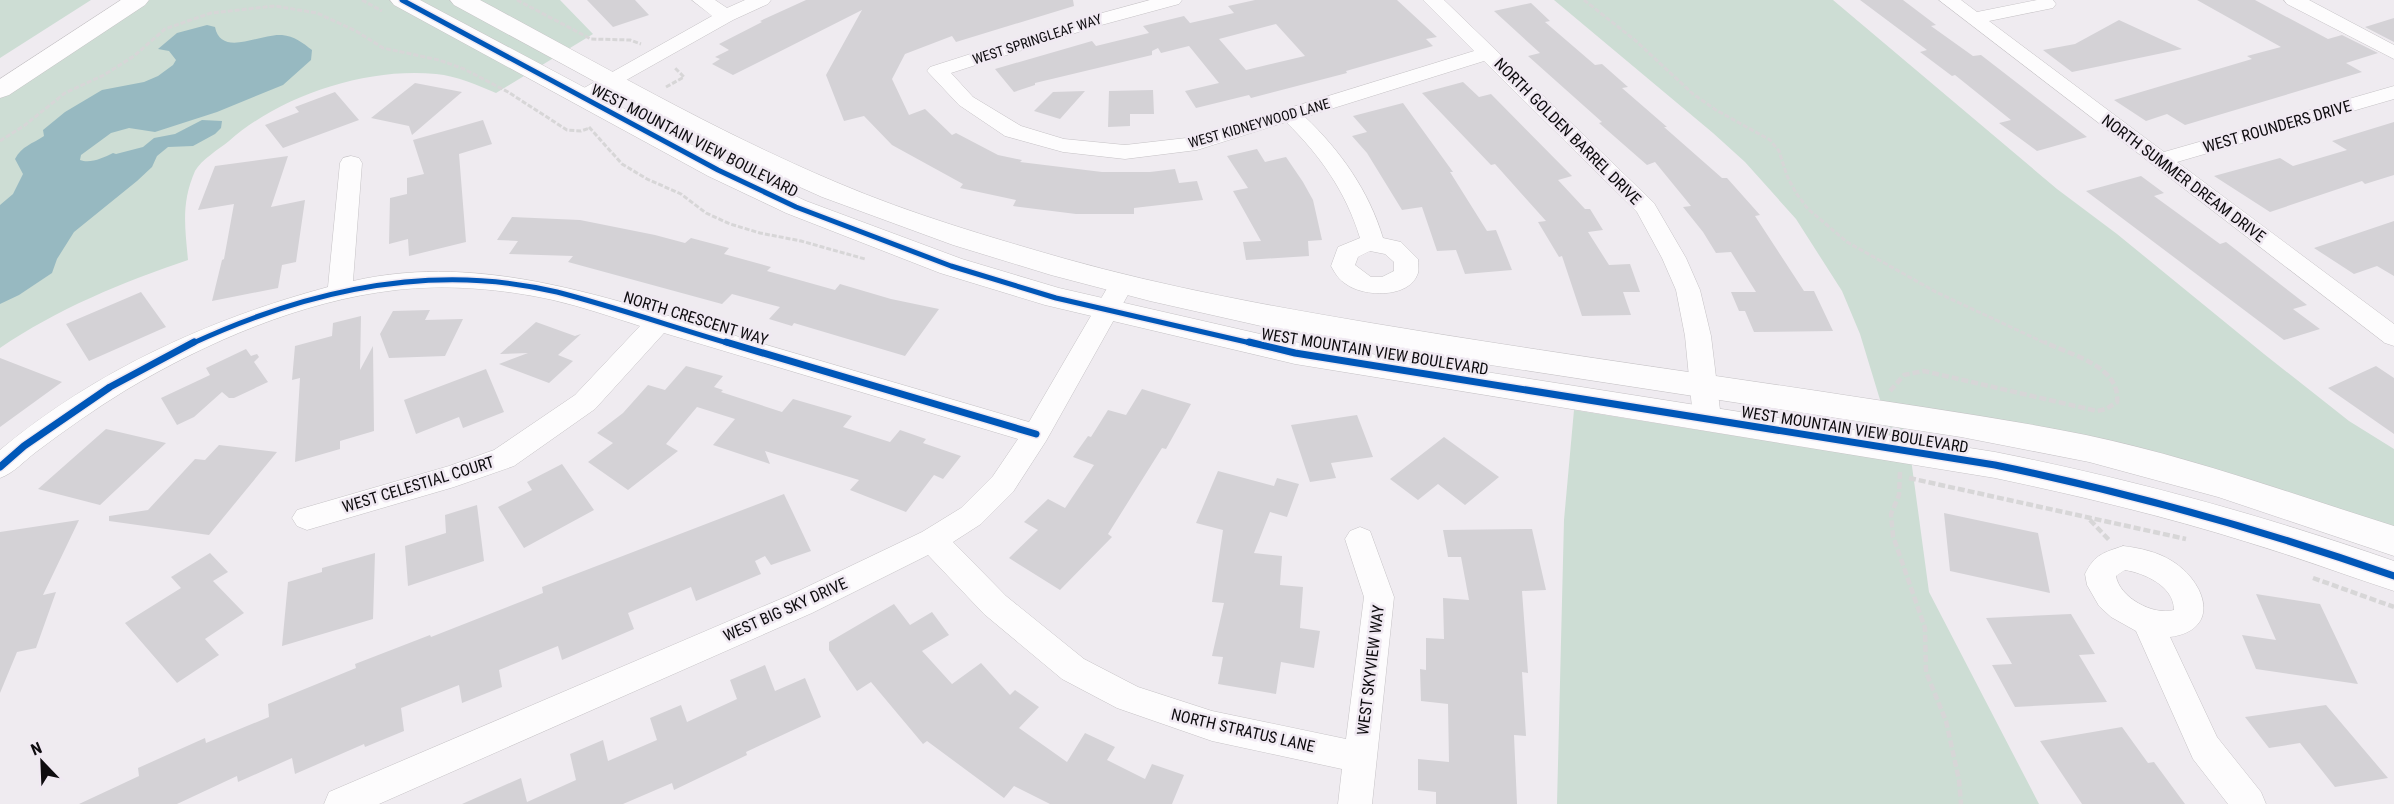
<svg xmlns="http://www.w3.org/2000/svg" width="2394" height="804" viewBox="0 0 2394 804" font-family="'Roboto Condensed',sans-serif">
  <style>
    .green { fill: #cdddd4 }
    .water { fill: #97b9c1 }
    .building { fill: #d4d2d6; fill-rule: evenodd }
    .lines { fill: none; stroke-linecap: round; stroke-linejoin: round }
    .street-casing { stroke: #c6c3c6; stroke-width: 1 }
    .secondary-casing { stroke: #c6c3c6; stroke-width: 1 }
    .path-far1 { stroke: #d7d6d7; stroke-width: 3; stroke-dasharray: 5 2; stroke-linecap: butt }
    .path { stroke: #d7d6d7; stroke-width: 4.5; stroke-dasharray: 7 3; stroke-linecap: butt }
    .street { fill: #fdfcfd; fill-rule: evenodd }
    .secondary { fill: #fdfcfd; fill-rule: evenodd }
    .cycleway-far1-casing { stroke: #f0e9f2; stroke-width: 8 }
    .cycleway-casing { stroke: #f0e9f2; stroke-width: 10 }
    .cycleway-far1 { stroke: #0057b8; stroke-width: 5 }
    .cycleway { stroke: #0057b8; stroke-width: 7 }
    .labels { text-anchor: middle; stroke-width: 5; stroke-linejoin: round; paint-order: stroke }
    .far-street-label { font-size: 14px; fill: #0e0c0f; stroke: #f0e9f2 }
    .street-label { font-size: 16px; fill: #0e0c0f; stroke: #f0e9f2 }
  </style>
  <rect width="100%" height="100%" fill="#efebf0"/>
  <path class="green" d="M0,0h91l-91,58z
    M148,0h412l33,34 -97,59c-19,-8 -39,-17 -60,-19 -69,-7 -155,21 -207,67 -10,8 -28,19 -34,30 -14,32 -10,56 -7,89 -65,22 -131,49 -188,88v-251z
    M1554,0h279l224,189 60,45 147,120 85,67 45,28v81l-490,-123 25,185 110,212h-482l7,-284 10,-110 312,50 -5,-57 -21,-69 -18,-43 -46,-72 -51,-57 -32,-29z"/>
  <path class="water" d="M207,25l8,2c6,31 46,6 67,8 12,1 21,8 30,15l-1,10 -28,25 -66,27 -62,20 -26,-4 -18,5 -30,22 -1,5c10,4 23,-2 33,-7l3,1 27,-7 11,-9 21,-4 27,-14 20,1 -1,7 -6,6 -22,12 -25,1 -11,9 -5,11 -15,14 -63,51 -17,27 -5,14 -33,22 -19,9v-99l13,-11 10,-20 -8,-15c7,-13 17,-15 29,-23l-1,-6 22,-18 37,-22 42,-8 14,-6 15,-11 3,-5 -7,-9 -11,-2 19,-16z"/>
  <path class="building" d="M587,0h48l14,15 -36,12z
    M806,0h267l1,6 -118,36 -4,-6 -47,18 -13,25 17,36 16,-6 27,26 4,-2 42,22 24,5 -2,2 82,10h48l25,-3 4,14 18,-2 6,19 -69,8v6h-58l-63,-8 3,-6 -56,-12 3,-4 -71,-39 -28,-29 -20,5 -18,-46 36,-65 -129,65 -21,-11 8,-5 -5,-2 14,-7 -10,-6 43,-22 -2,-1z
    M1255,0h142l40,37 -11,2 7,7 -87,25 1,2 -96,25 -2,-3 -53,13 -11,-17 34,-8 -30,-37 -28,7 -3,-5 -6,3v4l-117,28v2l-21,7 -19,-23 97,-28 4,5 53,-13 -6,-7 41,-10 6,7 44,-10 -6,-7zM1276,24l29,32 -59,14 -27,-31z
    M1860,0h43l33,25 -5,1 42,30 8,-1 106,82 -50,14 -38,-28 12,-3 -56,-45 -3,1 -32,-24 7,-2z
    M2197,0h58l73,39 14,-4 36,18 -32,10 16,9 -177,53 -18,-11 -21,7 -32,-21 138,-41 -5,-3 34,-9z
    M1531,3l19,18 -5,1 50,43 7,-1 26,23 -6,1 45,39h-3l58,51h5l33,37 -5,1 49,75h10l19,40 -79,1 -9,-21h-6l-8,-19h25l-25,-40 -15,1 -13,-21 -20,-25 8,-1 -36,-44 -8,3 -48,-42 3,-1 -74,-66 12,-3 -46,-42z
    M2394,18v24l-29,-15z
    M2119,20l63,29 -110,23 -29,-22 32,-6z
    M1463,82l16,15 12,-3 81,82 -14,4 27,29h5l13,21 -15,2 21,33 21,-1 10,28h-17l8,23 -49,1 -20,-60 -3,1 -21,-35 8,-1 -51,-57 -4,1 -69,-72z
    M415,83l47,9 -50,43 -3,-9 -38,-8z
    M1153,90l1,24h-24v12l-22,1 1,-36z
    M1085,91l-25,28 -26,-8 19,-19z
    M335,92l24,28 -76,28 -18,-23 34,-13 -4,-5z
    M1403,103l50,69h-3l37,59 9,-1 16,40 -47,4 -9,-24 -19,1 -15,-44 -20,3 -35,-57 -15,-17 15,-4 -14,-16z
    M483,120l9,24 -33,10 7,88 -57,14 -1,-17 -19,5 1,-46 17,-4v-16l17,-4 -11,-34z
    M2394,122v53l-29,9 -3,-3 -92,31 -56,-36 66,-18 13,8 54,-16 -15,-9z
    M1257,149l8,13 21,-5 17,25 10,18 9,40 -14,1 1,15 -63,4 -3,-18 18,-1 -28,-50 15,-3 -21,-32z
    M288,156l-17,51 34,-7 -9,62 -14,3 -4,23 -66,13 10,-41 2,-1 10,-55 -36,6 17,-44z
    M2141,176l23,17 -10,3 66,48 6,-2 81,63 -14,4 27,20 -36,11 -198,-149z
    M512,217l68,3 75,15 30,8 6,-5 38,10 -5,6 47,13 -4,4 68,19 5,-6 51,15 48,10 -34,47 -111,-33 -2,3 -23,-7 11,-12 -48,-13 -10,10 -154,-42 5,-6 -64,-2 9,-13 -21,-1z
    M2394,221v55l-17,-10 -23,8 -40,-26z
    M141,292l25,35 -77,34 -23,-37z
    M430,310l-5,10 38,-1 -18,37 -56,2 -9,-24 13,-23z
    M361,316l-1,54 13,-24 1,85 -34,10v8l-45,13 5,-84 -8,2 3,-34 37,-10 1,-13z
    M536,322l39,14 6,-2 -23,21 15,6 -24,22 -50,-19 29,-11 -28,1z
    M246,349l5,7 6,-2 2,3 -5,5 14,20 -34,16h-5l-7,-6 -28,25 -17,8 -16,-27 49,-23 -4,-7z
    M0,358l62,24 -62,45z
    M686,366l37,10 -9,11 9,3 -2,2 61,20 11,-13 59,17 -9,11 47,15 10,-12 26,9 -3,4 38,13 -18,23 -9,-4 -28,37 -56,-22 9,-10 -94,-29 5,13 -57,-19 22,-26 -38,-12 -31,37 12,7 -50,39 -40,-28 25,-19 -16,-10 26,-20 25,-28 17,5z
    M2376,366l18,12v56l-66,-46z
    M486,369l18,43 -41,16 -4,-11 -43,17 -12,-34z
    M1142,389l49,15 -25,45 -4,-1 -54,86 4,3 -52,53 -51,-32 29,-28 -14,-8 24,-23 17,9 29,-43 -21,-8 15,-21 3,1 17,-27 18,5z
    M1357,415l16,42 -42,6 5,15 -26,4 -19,-57z
    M106,429l60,14 -66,62 -62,-16z
    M1444,437l55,40 -34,28 -27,-21 -20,16 -28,-21z
    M219,445l58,7 -68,83 -100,-14v-5l39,-6 47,-51 10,1z
    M562,464l32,46 -70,38 -26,-41 34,-17 -5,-8z
    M1218,471l56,15 3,-8 22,6 -12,33 -17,-5 -16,41 28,3 -2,29 23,2 -3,41 20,3 -6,37 -33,-6 -5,32 -58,-10 5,-27 -11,-1 12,-53 -12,-1 11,-72 -27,-7z
    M784,494l27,57 -40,14 -6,-9 -10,5 6,13 -65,27 -5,-14 -63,26 6,16 -72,31 -4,-14 -59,24 3,17 -40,16 -3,-18 -58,23 3,23 -39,16 -1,-3 -69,30 -3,-16 -54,24 -1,-6 -60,28h-98l60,-28 -1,-8 67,-30 1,5 63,-26 -1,-13 88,-36 -1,-4 75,-29 1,2 112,-44 -1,-6z
    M477,505l7,56 -76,25 -3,-40 41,-13 -1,-18z
    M1944,513l94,20 12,60 -100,-22z
    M79,520l-36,75 13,-3 -20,56 -19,4 -17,41v-161z
    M1532,529l14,61 -24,1 6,82 -6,-1 4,64 -12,-1 3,69h-81v-12l-18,-2v-31l31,3 -1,-58 -27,-3 -1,-32 6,1v-32l18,1 -1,-41 26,2 -8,-43h-13l-5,-27z
    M210,553l18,19 -15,9 31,32 -39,26 14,16 -42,28 -52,-60 56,-35 -10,-11z
    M375,553l-2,66 -91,27 6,-64 34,-10v-4z
    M2256,594l64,10 38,80 -102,-15 -14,-34 34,5z
    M894,604l16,21 22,-13 17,23 -27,16 30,33 29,-21 29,32 5,-5 24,17 -20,21 48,34 18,-29 30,14 -8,13 38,19 7,-15 32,11 -12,29h-122l-36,-18 -10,12 -77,-57 -4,3 -52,-62 -14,9 -28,-41v-8z
    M2071,614l24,40 -16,1 28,47 -92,5 -23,-42 20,-1 -26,-46z
    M765,665l10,26 30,-13 16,39 -75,35 1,3 -73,35 -2,-7 -49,21h-161l59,-26 6,24 49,-22 -6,-26 33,-14 5,21 49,-21 -7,-22 31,-13 6,17 50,-23 -7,-19z
    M2326,705l62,73 -53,9 -35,-44 -31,5 -24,-31z
    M2122,727l26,36 6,-1 31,42h-103l-42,-63z"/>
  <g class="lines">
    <defs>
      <path id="street" d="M692,0h23l12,8 18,-8h26l-3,4 -35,16 -144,81 -7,2 -7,-2 -4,-4 4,-4 137,-77z
        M1150,0h32l-3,4 -85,23 -143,46 22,24 48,29 43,13 61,6 70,-8 279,-86 -51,-51h21l210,203 32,55 14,32 11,46 10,82 -4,7 -10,3 -10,-3 -4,-7 -8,-82 -9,-46 -14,-32 -25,-46 -153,-151 -179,56c35,33 64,74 78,121l18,4 17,17c0,4 1,10 0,14 -8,26 -55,24 -72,11 -7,-4 -11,-11 -15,-18l7,-19 22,-9c-14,-46 -40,-83 -74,-116l-89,28 -72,9 -62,-7 -58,-16 -46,-31 -32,-34 3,-4 150,-48zM1370,251l15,3 9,8v9l-12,6h-11l-16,-12 3,-8z
        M1939,0h22l16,12 60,-12h16l3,4 -3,4 -64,13 175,131 230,-66v13l-217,63 217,162v22l-9,-3z
        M2284,0h25l85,45v14l-107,-55z
        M351,156l8,2 3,5 -9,118c131,-30 259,19 383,55 98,29 195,57 293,86l84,-144 9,-2 9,2 3,6 -88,157 -33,51 -32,32 -28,18 53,54 78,63 54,28 74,24 134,28 18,-142 -19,-58 5,-8 10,-4 10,4 24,66 -22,207h-34l4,-35 -130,-28 -95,-33 -55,-29 -78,-65 -56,-59 -116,58 -433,191h-55l5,-12 461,-197 132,-63 39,-24 32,-32 25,-37 -354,-106 -69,76 -81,57 -60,21 -147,43 -10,-4 -5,-8 5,-8 152,-44 45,-16 81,-55 65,-69c-28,-9 -57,-19 -87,-26 -50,-11 -106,-16 -157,-10 -95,11 -189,52 -270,100 -31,19 -61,40 -90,62 -12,9 -22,21 -36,26v-28c95,-79 209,-131 328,-163l12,-124 3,-5z
        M2123,546c17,2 35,6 49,15 34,21 50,69 -2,76l47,100 44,55 5,12h-38l-35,-45 -57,-128 -25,-14 -12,-11 -12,-21 -2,-11c10,-20 18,-21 38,-28zM2125,570c19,3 49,16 49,40 -21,6 -55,-13 -58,-34z"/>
      <path id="secondary" d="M121,0h28l-4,5 -136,90 -9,3v-19z
        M390,0h30l308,164 78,37 156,58 97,29 236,54 700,110c136,27 268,63 399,109v30c-49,-16 -97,-34 -147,-49 -83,-26 -167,-46 -252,-64l-700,-114 -250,-59 -105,-32 -154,-60 -78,-37 -314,-171z
        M450,0h30c118,63 234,131 358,183 73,31 151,54 228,76 100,28 203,47 305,64 149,25 298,46 447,68 89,14 179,26 268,44 105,22 206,59 308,91v30l-176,-59 -129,-35 -128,-25 -516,-79 -175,-30 -120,-27 -99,-26 -98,-30 -131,-48 -69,-31 -71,-37 -228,-124z"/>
    </defs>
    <use href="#street" class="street-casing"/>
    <use href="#secondary" class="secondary-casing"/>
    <path class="path-far1" d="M362,0l20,11
      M517,0l74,39 39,1 11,4
      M1584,0l52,41 57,53 23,16 54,30 9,11 8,25 9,17 12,16 39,33 89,50 111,52
      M666,87l18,-10 -10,-10
      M589,127l33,37 25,15 34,15 25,19 24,11 30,9 41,8 64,18
      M0,141l25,-16 40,-32 39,-18 30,-19 31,-27 46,-16 64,-7 42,7 39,18 27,17 56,12 25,9 44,23 59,38 14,1 9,-3"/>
    <path class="path" d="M1890,391l14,-16 20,-4 173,40 9,-2 11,-7c4,-36 -48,-48 -73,-60
      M1900,472l-1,23 -8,19 2,22 32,92 1,44 20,49 13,59 2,24
      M1909,478l277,61
      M2090,520l19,20
      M2313,578l81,29"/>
    <use href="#street" class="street"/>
    <use href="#secondary" class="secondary"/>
    <defs>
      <path id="cycleway-far1" d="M402,0l316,170 78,37 155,59 105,32 199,46
        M191,344c114,-53 241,-82 366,-52 58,15 116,35 174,52"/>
      <path id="cycleway" d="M726,342l310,92
        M1249,342l46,11 700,112c136,28 268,65 399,111
        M0,467l24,-21 86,-59 84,-45"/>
    </defs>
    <use href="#cycleway-far1" class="cycleway-far1-casing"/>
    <use href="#cycleway" class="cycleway-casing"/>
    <use href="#cycleway-far1" class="cycleway-far1"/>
    <use href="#cycleway" class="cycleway"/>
  </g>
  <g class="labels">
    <g class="far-street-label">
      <text transform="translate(1037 39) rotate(-18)" y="5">WEST SPRINGLEAF WAY</text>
      <text transform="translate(1259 123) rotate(-16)" y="5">WEST KIDNEYWOOD LANE</text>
    </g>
    <g class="street-label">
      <text transform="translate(2277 126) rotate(-16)" y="6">WEST ROUNDERS DRIVE</text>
      <text transform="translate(1568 131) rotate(45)" y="6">NORTH GOLDEN BARREL DRIVE</text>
      <text transform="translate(695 140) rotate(27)" y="6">WEST MOUNTAIN VIEW BOULEVARD</text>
      <text transform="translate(2184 178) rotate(37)" y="6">NORTH SUMMER DREAM DRIVE</text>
      <text transform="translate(696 318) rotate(17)" y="6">NORTH CRESCENT WAY</text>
      <text transform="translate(1375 351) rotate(9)" y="6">WEST MOUNTAIN VIEW BOULEVARD</text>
      <text transform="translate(1855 429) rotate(9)" y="6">WEST MOUNTAIN VIEW BOULEVARD</text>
      <text transform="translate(418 484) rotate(-17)" y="6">WEST CELESTIAL COURT</text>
      <text transform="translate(785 609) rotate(-24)" y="6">WEST BIG SKY DRIVE</text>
      <text transform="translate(1370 670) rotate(-83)" y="6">WEST SKYVIEW WAY</text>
      <text transform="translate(1243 730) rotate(13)" y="6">NORTH STRATUS LANE</text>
    </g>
  </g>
  <g transform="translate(42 762) rotate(337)" stroke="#f0e9f2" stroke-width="4.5" paint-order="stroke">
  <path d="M0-4.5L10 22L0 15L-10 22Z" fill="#0e0c0f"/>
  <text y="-9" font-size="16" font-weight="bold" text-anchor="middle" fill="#0e0c0f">N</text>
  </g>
</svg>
